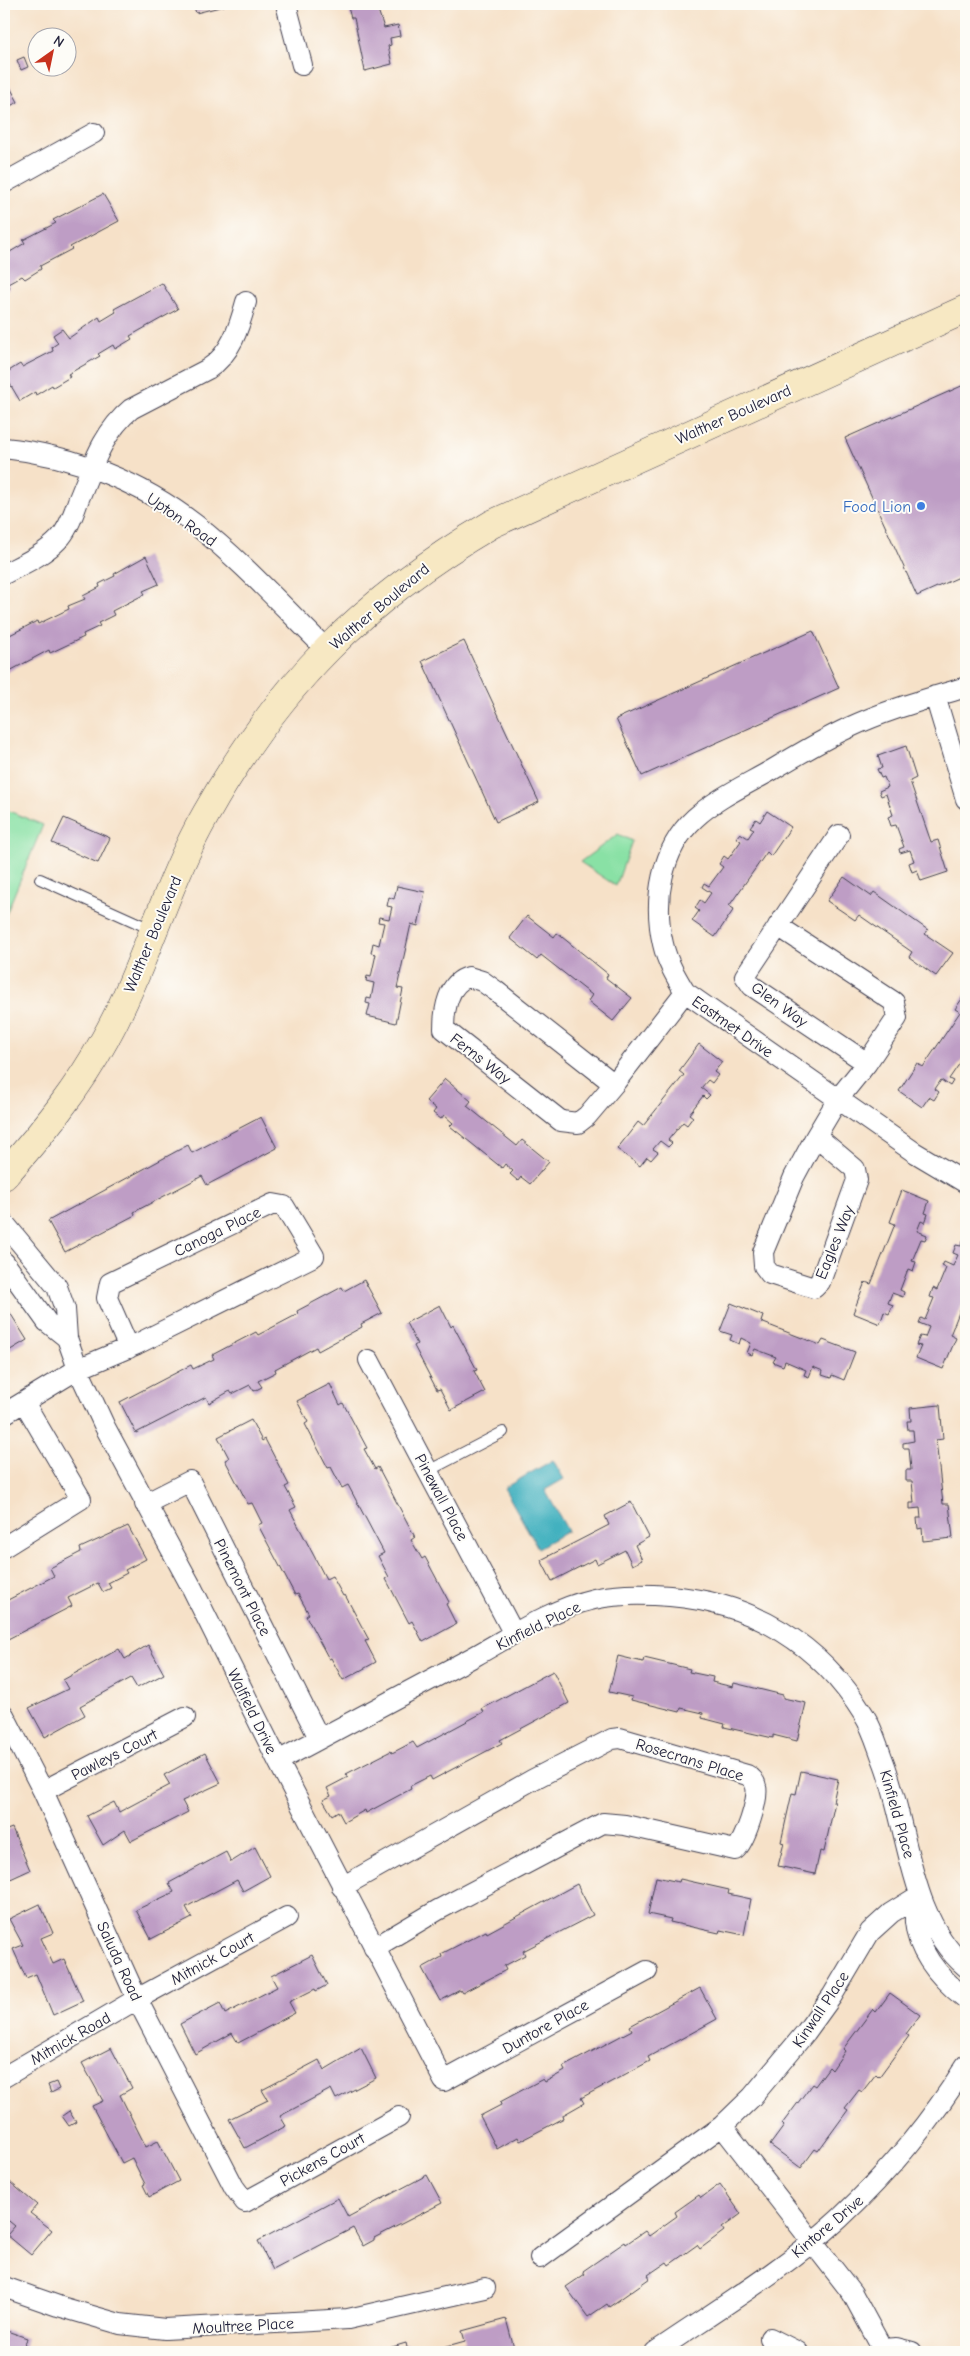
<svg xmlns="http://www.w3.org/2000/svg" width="970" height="2356" viewBox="0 0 970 2356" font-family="'Comic Neue',sans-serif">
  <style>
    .green { fill: #89e1a5; stroke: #568270 }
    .water { fill: #43b1bf; stroke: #326a7d }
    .building { fill: #be9dc5 }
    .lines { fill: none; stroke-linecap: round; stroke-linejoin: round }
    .service-casing { stroke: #423f50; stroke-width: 12 }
    .minor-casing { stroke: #423f50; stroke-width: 22 }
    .secondary-casing { stroke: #423f50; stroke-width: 29 }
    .service { stroke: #fff; stroke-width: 10 }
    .minor { stroke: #fff; stroke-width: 20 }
    .secondary { stroke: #f7e8c3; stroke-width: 28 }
    .shop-dot { fill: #3f7fe0; stroke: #fdfcf7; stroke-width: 2 }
    .labels { text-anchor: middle; stroke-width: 4; stroke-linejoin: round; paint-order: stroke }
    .street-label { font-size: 16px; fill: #22223b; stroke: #fdfcf7 }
    .shop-label { font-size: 16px; fill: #366cbe; stroke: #fdfcf7; text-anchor: end }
  </style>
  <rect width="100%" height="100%" fill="#fdfcf7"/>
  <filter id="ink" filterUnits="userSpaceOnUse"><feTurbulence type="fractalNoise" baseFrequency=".02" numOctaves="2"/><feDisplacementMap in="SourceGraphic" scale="10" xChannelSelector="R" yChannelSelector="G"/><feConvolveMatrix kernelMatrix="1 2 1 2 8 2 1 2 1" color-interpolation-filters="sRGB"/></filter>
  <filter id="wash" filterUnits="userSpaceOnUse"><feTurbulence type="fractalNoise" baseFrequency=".0096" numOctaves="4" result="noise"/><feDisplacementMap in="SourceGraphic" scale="20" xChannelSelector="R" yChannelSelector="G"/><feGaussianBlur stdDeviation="1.12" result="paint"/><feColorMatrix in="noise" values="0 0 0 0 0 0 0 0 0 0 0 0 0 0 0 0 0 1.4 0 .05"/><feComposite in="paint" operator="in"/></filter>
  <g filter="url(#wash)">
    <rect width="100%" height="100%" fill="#f6e1c8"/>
    <path class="green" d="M4,809l39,16 -39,94z
      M618,834l14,7 -16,45 -36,-24z"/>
    <path class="water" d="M553,1460l11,19 -19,11 23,41 -30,17 -34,-60z"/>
    <g id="blocks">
      <path class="building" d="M193,4h31v2l-28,7z
        M347,4h29l8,24 14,-3 2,11 -10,2 1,7 -3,1 4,18 -27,7 -11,-53h-3z
        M24,57l4,10 -7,3 -4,-10z
        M4,76l14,26 -14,7z
        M103,194l16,27 -49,26 2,2 -32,17 1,3 -16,10 -3,-3 -14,8 2,4 -6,3v-40l4,-3 2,4 15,-9 -2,-3 33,-17 -3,-3z
        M162,283l16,26 -48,27 2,3 -17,10 -2,-4 -15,9 2,2 -32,18 2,3 -17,10 -1,-2 -16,10 -1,-3 -15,9 -16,-27 16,-10 2,3 31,-16 -1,-4 6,-4 -5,-8 9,-6 7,9 30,-21 2,4 15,-9 -2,-3z
        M966,384v190l-49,22 -72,-158z
        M146,556l13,28 -16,7 2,3 -33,17 2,4 -16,8 2,3 -17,8 1,3 -34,16 -1,-3 -45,24v-36l33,-17 1,3 31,-15 -1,-3 17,-7 -2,-3 17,-9 -1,-3 16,-8 -1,-2z
        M813,631l26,57 -197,88 -26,-57z
        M464,641l75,161 -43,20 -74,-161z
        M906,746l10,32 -6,3 21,61 7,-2 10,32 -27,9 -4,-11 -5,2 -3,-9 5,-2 -4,-11 -10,3 -1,-4 5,-2 -8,-22 -5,1 -3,-9 5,-2 -7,-21 -5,2 -2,-5 9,-4 -4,-10 -3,1 -4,-9 5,-1 -4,-12z
        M767,811l24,16 -20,29 -4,-4 -38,54 5,3 -19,28 -23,-16 7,-10 -4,-3 5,-8 4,3 7,-10 -9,-6 2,-4 5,3 14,-19 -4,-3 5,-8 4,3 13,-18 -5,-3 4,-5 8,5 6,-9 -4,-2 6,-8 4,3z
        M64,818l46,20 -12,25 -46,-20z
        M844,877l27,19 3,-4 54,38 -3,4 28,19 -17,23 -27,-19 3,-5 -53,-37 -4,5 -28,-19z
        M397,886l28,6 -7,34 -7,-2 -14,64 6,1 -7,34 -29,-7 3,-12 -4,-1 1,-5 4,1 3,-16 -8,-2 1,-5 4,1 5,-23 -5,-1 2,-10 6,2 5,-22 -6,-1 1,-5 10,2 3,-12 -5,-1 2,-9 5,2z
        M527,916l27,21 3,-4 51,41 -2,4 26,20 -19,23 -25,-20 4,-6 -51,-40 -4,5 -27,-22z
        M966,993v70l-4,-3 -13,19 4,2 -3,5 -9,-6 -6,9 4,3 -5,8 -5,-3 -7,10 -23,-16 18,-28 6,4 37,-55 -5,-3z
        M699,1044l23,18 -8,10 4,3 -6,8 -4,-3 -7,8 9,7 -4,4 -3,-3 -14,18 4,3 -6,8 -4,-3 -15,18 4,3 -4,4 -8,-6 -7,8 5,3 -7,8 -4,-3 -7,9 -23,-17 21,-27 5,4 41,-51 -5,-4z
        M445,1079l26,22 -4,5 50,40 5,-6 27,22 -19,22 -9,-7 -3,4 -8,-7 3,-3 -8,-7 -3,4 -52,-42 3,-3 -9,-8 -3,4 -8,-6 3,-4 -10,-8z
        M261,1117l16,31 -70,37 -5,-9 -68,36 1,3 -70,37 -17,-31 140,-76 4,8z
        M902,1190l27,11 -4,12 3,1 -3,9 -4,-2 -4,10 10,4 -2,5 -4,-1 -9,22 4,1 -3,9 -5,-2 -8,21 4,2 -1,5 -11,-4 -4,10 5,2 -4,9 -5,-2 -4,12 -27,-11 12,-31 6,2 24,-60 -5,-2z
        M966,1233v62l-16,40 6,3 -13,31 -27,-11 5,-12 -5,-1 4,-9 5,1 4,-10 -10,-4 2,-5 4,2 9,-22 -4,-1 3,-9 4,2 9,-22 -4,-2 2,-4 9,4 5,-11 -5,-2 3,-8 5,1z
        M364,1280l18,33 -21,11 1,3 -44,24 -2,-4 -41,22 1,3 -18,9 4,6 -8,4 -4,-6 -18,9 -2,-3 -21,12 -3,-6 -70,36 -16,-31 71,-37 2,4 21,-10 -2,-4 44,-23 2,3 40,-21 -1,-3 45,-24 2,4z
        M731,1303l32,13 -2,6 59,23 3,-5 32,12 -11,28 -12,-5 -1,3 -9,-3 1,-4 -10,-4 -4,10 -5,-2 2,-5 -21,-9 -2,5 -10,-4 3,-5 -21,-8 -3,6 -5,-2 4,-10 -10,-5 -2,6 -9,-4 2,-5 -12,-4z
        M440,1305l11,22 2,-2 24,45 -3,1 11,21 -34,18 -11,-21 -3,1 -23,-44 3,-2 -11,-21z
        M7,1308l20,32 -20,12 2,3 -5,3v-48z
        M330,1384l10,21 3,-2 24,45 -3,1 11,20 3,-2 37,70 -4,3 11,19 3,-2 24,45 -3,2 10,20 -33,18 -11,-21 -3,2 -23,-44 3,-2 -11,-21 6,-3 -36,-68 -6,3 -11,-21 -3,1 -23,-44 3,-2 -11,-21z
        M940,1405l3,34 -7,1 7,64h6l4,34 -30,3 -1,-13 -4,1 -1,-11h4l-1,-10 -10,1v-6h4l-2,-22h-6v-11h5l-2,-22h-6v-5l11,-2 -1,-11h-5l-1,-9h4l-1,-13z
        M251,1420l11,21 3,-2 24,46 -4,2 11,20 -6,3 36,69 6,-3 11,20 2,-1 24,45 -4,1 11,21 -33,18 -12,-22 -2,1 -23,-43 3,-2 -11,-20 -3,1 -37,-70 4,-2 -10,-20 -4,1 -23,-44 4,-2 -11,-21z
        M631,1502l18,35 -14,8 7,15 -10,5 -7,-15 -28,14 -2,-5 -43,22 -11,-21 68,-35 -4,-9z
        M128,1526l18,33 -21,11 2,3 -19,10 3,5 -8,4 -5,-9 -30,15 4,8 -68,35v-39l50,-26 -4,-8 31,-16 -1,-4z
        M148,1645l16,29 -27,14 -6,-10 -51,28 5,9 -40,22 -16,-29 39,-19 -5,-9 56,-31 6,10z
        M618,1656l25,6 1,-4 46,11 -1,3 24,5 -1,5 21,5 1,-4 49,12v3l23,5 -9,38 -24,-6v3l-49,-11 1,-3 -23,-6 1,-5 -22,-5 -1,4 -49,-12 1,-3 -23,-5z
        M553,1671l16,32 -69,37 2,3 -70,37 -2,-4 -20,10 1,3 -45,24 -1,-3 -21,12 -6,-11 -6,4 -9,-15 8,-4 -4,-8 21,-11 -2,-3 45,-23 1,2 21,-11 4,6 67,-36 -2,-3z
        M205,1753l16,30 -39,18 6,11 -57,29 -6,-11 -22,15 -16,-29 27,-14 5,10 51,-27 -6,-10z
        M801,1771l37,8 -5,23h2l-11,50 -4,-1 -5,23 -37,-8 6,-23 -3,-1 11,-49 4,1z
        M12,1828l18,42 -26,12v-51z
        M255,1847l15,29 -27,15 -6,-11 -51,27 6,11 -41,21 -15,-29 38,-18 -5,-9 57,-31 5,10z
        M656,1877l23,5 1,-3 49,11 -1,4 23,5 -7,36 -24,-5 -1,3 -49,-11 1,-3 -23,-5z
        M577,1884l16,31 -70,36 2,4 -21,11 2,4 -44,23 -2,-3 -20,11 -18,-33 20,-11 -1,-3 45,-23 1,2z
        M40,1904l13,29 -12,5 12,26 11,-5 19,42 -30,14 -17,-41 -10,4 -13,-29 10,-4 -14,-26z
        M312,1955l15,30 -11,6 -1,-2 -26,13 6,11 -57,30 -6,-10 -37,21 -15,-30 40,-21 5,11 52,-27 -6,-11z
        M700,1988l17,31 -69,38 2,4 -69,37 3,5 -21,12 1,3 -44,23 -2,-4 -21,12 -17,-33 21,-11 -1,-3 43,-23 2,3 20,-11 -2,-4 69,-37 -2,-4z
        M890,1993l30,22 -14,19 3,2 -30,41 -3,-3 -14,18 -3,-2 -14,18 3,2 -30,41 -3,-2 -14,19 -31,-23 14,-19 -2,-2 30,-40 3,2 14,-19 3,3 13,-19 -2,-2 30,-40 3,3z
        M111,2048l21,40 -12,7 26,52 12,-6 21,40 -30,16 -6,-12 2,-1 -13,-26 -10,5 -30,-57 11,-5 -21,-38z
        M361,2048l15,30 -40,21 -5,-10 -51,27 6,10 -41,22 -16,-29 39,-19 -6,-10 57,-30 5,10z
        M56,2082l3,7 -8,4 -3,-8z
        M69,2111l7,11 -7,4 -7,-10z
        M427,2175l15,28 -68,35v2l-11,6 -10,-18 -80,42 -15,-29 80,-43 10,19z
        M4,2177l33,28 -7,8 22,17 -21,25 -24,-20 8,-9 -11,-9z
        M720,2184l21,30 -19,14 2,3 -24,18 -3,-4 -28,20 -2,-3 -19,13 2,3 -41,29 -2,-3 -19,13 -22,-30 19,-13 -2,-3 42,-29 1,2 19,-13 4,5 28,-20 -2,-4 24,-17 2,3z
        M506,2319l9,33h-89l39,-11 -3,-10z
        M4,2330l23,8 -3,11 8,3h-28z
        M406,2343l2,9h-33z"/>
    </g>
  </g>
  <g filter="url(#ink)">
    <use href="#blocks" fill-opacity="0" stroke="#423f50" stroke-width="1"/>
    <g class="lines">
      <defs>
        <path id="service" d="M40,879l113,51
          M428,1471l75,-39"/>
        <path id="minor" d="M286,4l16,61
          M4,183l90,-50
          M4,448c69,7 137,34 192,77 47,37 88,83 130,124
          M4,574c19,-10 40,-19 55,-35 9,-9 15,-26 19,-38 14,-33 24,-68 53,-92l77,-40c23,-15 31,-41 38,-67
          M966,687c-39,12 -80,23 -118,41 -26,12 -51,27 -76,42 -26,15 -55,28 -77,48 -34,31 -42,83 -32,126 4,18 13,33 22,48l229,160 52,31
          M935,696l31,103
          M839,835l-94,141 7,10 115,77
          M778,926l116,76 3,16 -30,45 -29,36 -22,37 -22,41 -31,75 1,14 6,8 44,14 6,-6 37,-102 -2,-11 -39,-33
          M469,977l13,4 14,10 118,93 -27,32 -9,7 -17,-2 -117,-92c0,-19 4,-47 25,-52z
          M614,1084l71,-92
          M4,1223l53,64 8,22 2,29 11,31 27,58 87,161 86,173 166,320 203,-110
          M4,1262l43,60 20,16
          M369,1360l145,274
          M4,1414l74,-45 59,-25 177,-88 -30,-50 -11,-2 -163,79 -3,15 22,50
          M145,1504l45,-23 129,257
          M4,1547l77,-48 -57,-97
          M4,1715l39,76 94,208 97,188 11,15 154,-85
          M278,1761c65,-35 131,-70 197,-105 38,-21 76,-47 119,-57 25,-6 51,-5 76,-3 84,7 150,48 194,119 9,14 14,33 20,48 25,67 25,155 82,204
          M43,1791l142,-74
          M342,1887l190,-107 80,-41 8,-1 127,37c4,2 8,6 9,12 3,12 -11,55 -21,63l-110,-25 -22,-2 -165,87 -64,38
          M920,1895c-2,8 -6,19 -5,27 3,33 27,58 51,77
          M4,2077l133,-78 150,-82
          M722,2126l130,167 32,59
          M540,2258l182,-132 30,-29 54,-65 26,-36 38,-64 21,-19 29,-18
          M4,2287l54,19 62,18 45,5 183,-10 137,-31
          M770,2338l28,14
          M883,2349l13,-1 16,4
          M655,2352c60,-41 131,-84 184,-133 49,-46 92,-97 127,-154"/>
        <path id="secondary" d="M4,1176c38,-43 74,-87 101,-137 40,-72 60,-153 101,-225 73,-130 158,-215 286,-290l474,-215"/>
      </defs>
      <use href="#service" class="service-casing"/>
      <use href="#minor" class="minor-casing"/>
      <use href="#secondary" class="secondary-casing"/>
      <use href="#service" class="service"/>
      <use href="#minor" class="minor"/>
      <use href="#secondary" class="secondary"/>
    </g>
  </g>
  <circle class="shop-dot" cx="921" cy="506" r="5"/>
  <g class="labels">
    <g class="street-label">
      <text transform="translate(733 414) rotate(-24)" y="6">Walther Boulevard</text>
      <text transform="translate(182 519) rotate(35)" y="6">Upton Road</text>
      <text transform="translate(379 606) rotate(-40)" y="6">Walther Boulevard</text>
      <text transform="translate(152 934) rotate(-67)" y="6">Walther Boulevard</text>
      <text transform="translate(780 1004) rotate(36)" y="6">Glen Way</text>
      <text transform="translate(733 1026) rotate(35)" y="6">Eastmet Drive</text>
      <text transform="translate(481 1058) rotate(38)" y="6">Ferns Way</text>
      <text transform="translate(217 1231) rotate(-26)" y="6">Canoga Place</text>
      <text transform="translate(834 1242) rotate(-68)" y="6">Eagles Way</text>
      <text transform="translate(442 1497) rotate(62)" y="6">Pinewall Place</text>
      <text transform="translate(243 1587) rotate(63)" y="6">Pinemont Place</text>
      <text transform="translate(538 1625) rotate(-26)" y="6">Kinfield Place</text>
      <text transform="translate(253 1711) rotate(64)" y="6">Walfield Drive</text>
      <text transform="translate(114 1754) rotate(-27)" y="6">Pawleys Court</text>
      <text transform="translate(690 1759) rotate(17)" y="6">Rosecrans Place</text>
      <text transform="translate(898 1814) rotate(74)" y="6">Kinfield Place</text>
      <text transform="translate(212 1958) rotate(-29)" y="6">Mitnick Court</text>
      <text transform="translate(120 1961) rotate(65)" y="6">Saluda Road</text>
      <text transform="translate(820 2009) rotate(-56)" y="6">Kinwall Place</text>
      <text transform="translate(545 2026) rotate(-29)" y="6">Duntore Place</text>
      <text transform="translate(70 2038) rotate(-30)" y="6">Mitnick Road</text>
      <text transform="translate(322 2159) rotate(-29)" y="6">Pickens Court</text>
      <text transform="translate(827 2226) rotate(-40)" y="6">Kintore Drive</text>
      <text transform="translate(243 2325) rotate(-3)" y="6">Moultree Place</text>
    </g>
    <g class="shop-label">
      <text x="911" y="512">Food Lion</text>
    </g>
  </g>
  <rect width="970" height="2356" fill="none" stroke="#fdfcf7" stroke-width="20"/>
  <g transform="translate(52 52) rotate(33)"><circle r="24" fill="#fdfcf7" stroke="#a5a5ac"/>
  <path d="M0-4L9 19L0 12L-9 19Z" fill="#c8321e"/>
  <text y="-8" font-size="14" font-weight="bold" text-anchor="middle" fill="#22223b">N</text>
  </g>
</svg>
